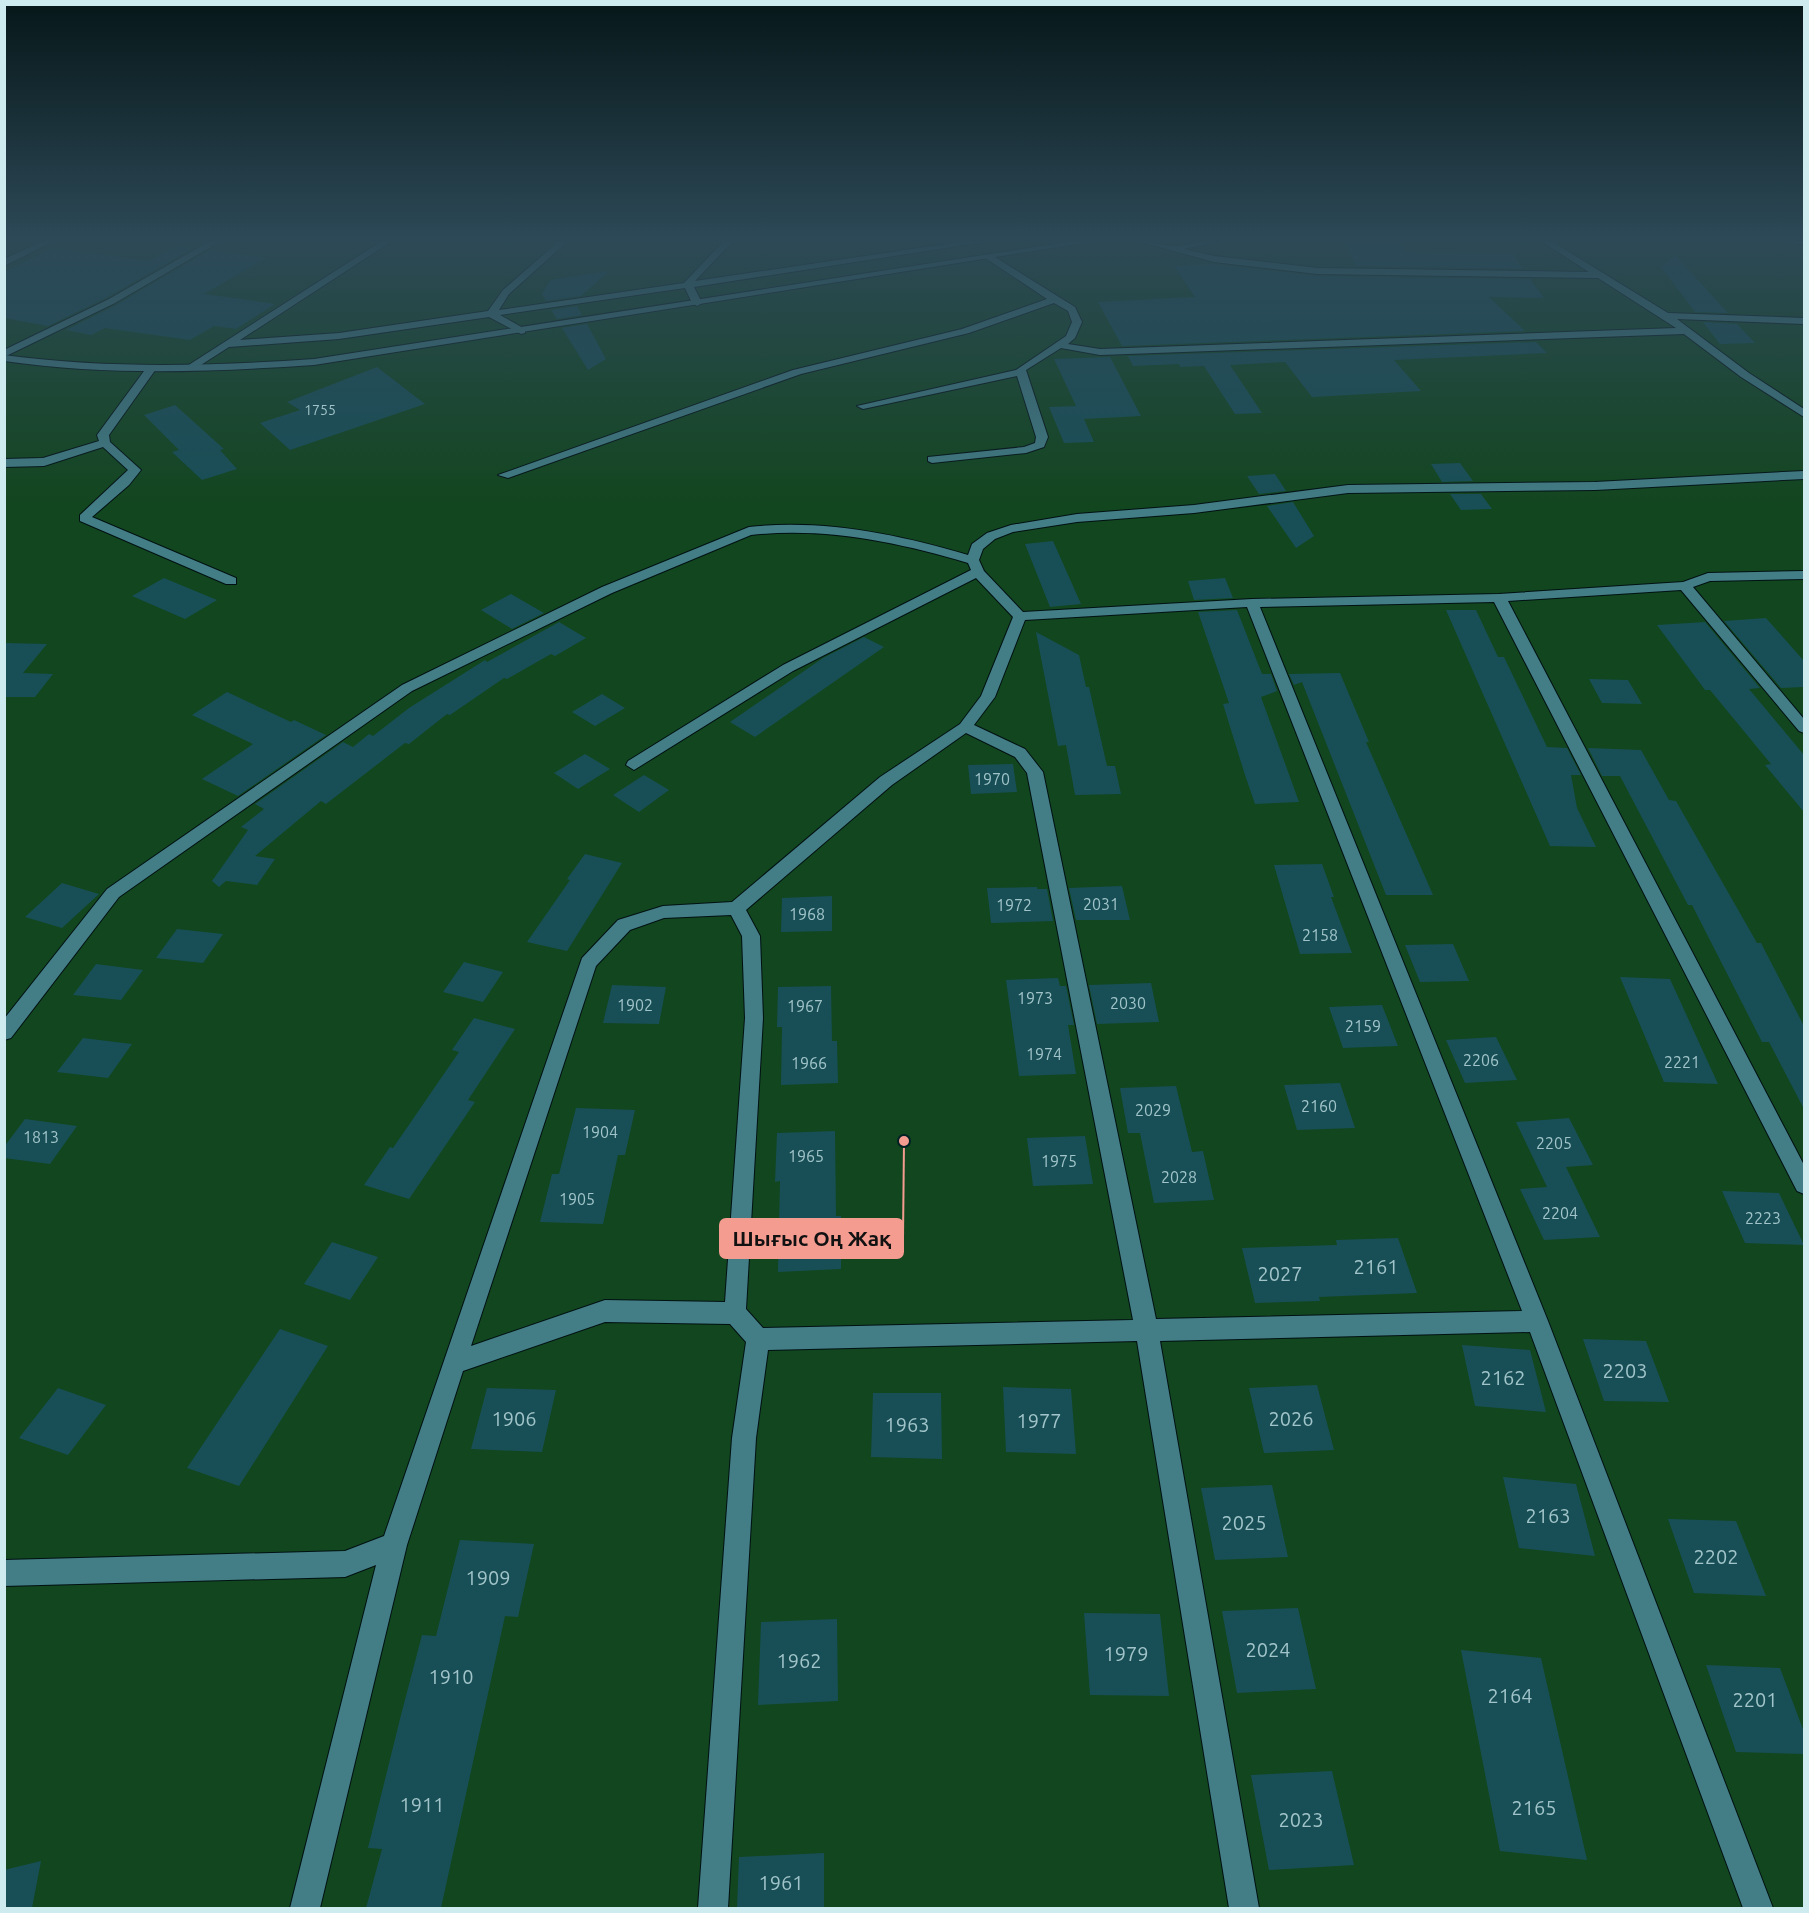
<svg xmlns="http://www.w3.org/2000/svg" width="1809" height="1913" viewBox="0 0 1809 1913" font-family="Ubuntu,sans-serif">
  <style>
    .green { fill: #12461e }
    .building { fill: #184f56 }
    .lines { fill: none; stroke-linecap: round; stroke-linejoin: round }
    .lane-casing { stroke: #011113; stroke-width: 2 }
    .street-casing { stroke: #011113; stroke-width: 2 }
    .secondary-casing { stroke: #011113; stroke-width: 2 }
    .lane { fill: #437d85; fill-rule: evenodd }
    .street { fill: #437d85; fill-rule: evenodd }
    .secondary { fill: #437d85; fill-rule: evenodd }
    .labels { text-anchor: middle; stroke-width: 4.5; stroke-linejoin: round; paint-order: stroke }
    .far-number-label { font-size: 14px; fill: #a0c4c9 }
    .number-label { font-size: 16px; fill: #a0c4c9 }
    .near-number-label { font-size: 20px; fill: #a0c4c9 }
    .leader { fill: none; stroke: #f59c91; stroke-width: 2 }
    .callout-dot { fill: #f59c91; stroke: #012024; stroke-width: 2 }
    .callout { fill: #f59c91; stroke: #f59c91; stroke-width: 2 }
    .callout-label { font-size: 21px; text-anchor: middle; font-weight: bold; fill: #111 }
  </style>
  <rect width="100%" height="100%" fill="#0a292e"/>
  <path class="green" d="M5,241h1799v1667h-1799z"/>
  <path class="building" d="M1343,241l58,2 5,9 107,2 10,15 -167,-3z
    M177,246l16,2 -85,49 -60,29 -44,-8v-46l49,-24 96,13z
    M210,250l56,8 -62,36 71,10 -39,25 -22,-3 -24,14 -85,-12 -14,7 -25,-5 50,-25z
    M1675,255l53,58 -33,-1 -34,-45z
    M1213,264l105,12 212,3 14,19 -55,-1 36,34 -403,15 -24,-44 97,-5 -21,-31z
    M609,271l-28,25 -35,5 -4,-7 8,-14z
    M577,306l5,9 -25,4 -6,-9z
    M1703,322l34,2 18,19 -35,1z
    M587,324l19,35 -18,11 -26,-42z
    M1536,342l11,11 -153,7 27,31 -109,6 -27,-35 -55,3 32,48 -27,1 -31,-48 -24,1 -1,-3 -46,2 -5,-10z
    M1110,357l31,59 -57,3 10,23 -30,1 -15,-36 27,-1 -22,-47z
    M377,367l48,37 -135,46 -30,-27 40,-13 -13,-8z
    M175,405l49,44 -4,1 17,19 -35,11 -30,-28 7,-2 -35,-35z
    M1460,463l13,18 -31,1 -11,-18z
    M1275,474l11,17 -27,3 -12,-18z
    M1450,494h31l11,15 -31,1z
    M1293,502l21,34 -18,12 -29,-42z
    M1053,541l28,63 -31,3 -25,-63z
    M164,578l53,22 -32,19 -53,-23z
    M1225,578l8,20 -39,2 -6,-19z
    M511,594l33,19 -32,16 -31,-19z
    M1237,610l25,64h9l6,17 -16,6 38,105 -44,2 -10,-29 -22,-71 6,-1 -31,-91z
    M1446,610h30l22,47h6l43,90 20,1 14,27h-10l6,33 19,39 -46,-1z
    M1766,618l38,43v26l-23,1 -57,-67z
    M559,622l27,16 -31,18 -4,-2 -44,25 -3,-1 -54,37 -3,-1 -38,30 -4,-1 -79,61 -5,-3 -66,55 20,3 -18,26 -31,-4 -7,6 -7,-6 36,-51 -7,-3 23,-18 -9,-5 88,-62 10,5 16,-13 4,2 36,-28 76,-48 2,2z
    M1705,622l55,66 -11,1 55,66v57l-39,-47 6,-1 -61,-74h-5l-48,-65z
    M1036,632l43,23 7,32h3l18,79h8l6,28 -46,1 -9,-50 -8,1z
    M864,637l20,10 -129,90 -25,-15 93,-64z
    M4,643l43,1 -24,29 30,1 -18,23h-31z
    M1340,673l29,69h-3l67,153h-47l-84,-213 -8,3 -5,-11z
    M1589,679l39,1 14,24 -40,-1z
    M227,692l64,30 3,-2 32,15 -88,61 -36,-17 51,-35 -61,-29z
    M602,694l23,14 -30,18 -23,-14z
    M1588,748l53,2 28,50 7,1 81,142h4l43,83v83l-35,-67h-7l-70,-137h-4l-68,-129h-18z
    M585,754l25,15 -32,20 -24,-16z
    M1013,764l4,28 -46,2 -3,-29z
    M644,775l25,15 -30,22 -26,-17z
    M585,854l37,9 -55,88 -40,-9 43,-62 -3,-1z
    M1322,864l12,33h-3l21,56 -52,1 -26,-89z
    M62,883l37,11 -37,34 -37,-11z
    M1122,886l8,34h-54l-7,-32z
    M1037,887v2h10l6,32 -62,2 -4,-35z
    M832,896v35l-51,1 1,-34z
    M177,929l46,5 -20,29 -47,-5z
    M1453,944l16,37 -49,1 -15,-37z
    M464,962l39,10 -20,30 -40,-10z
    M96,964l47,6 -22,30 -48,-5z
    M1620,977l50,2 48,105 -54,-2z
    M1058,978l2,8h6l8,39h-6l8,49 -57,2 -13,-96z
    M1151,983l8,39 -62,2 -8,-39z
    M612,985l54,2 -7,37 -56,-1z
    M831,986l1,55h5l1,42 -57,2 1,-58h-5l1,-40z
    M1382,1005l16,41 -55,2 -14,-41z
    M474,1018l41,11 -47,71 7,2 -66,97 -45,-14 26,-38 3,1 66,-96 -7,-2z
    M1496,1037l21,43 -52,3 -19,-43z
    M83,1038l49,6 -24,34 -51,-6z
    M1340,1083l15,45 -58,2 -13,-45z
    M1176,1086l16,66 11,-1 11,49 -60,3 -14,-70h-12l-8,-45z
    M576,1108l59,2 -10,45h-7l-15,69 -63,-2 12,-48h7z
    M1569,1118l24,47 -27,2 34,70 -56,3 -24,-51 27,-2 -31,-65z
    M25,1119l52,7 -27,38 -46,-6v-11z
    M835,1131l1,85h5v53l-63,3 2,-91 -5,1 2,-49z
    M1085,1136l8,48 -60,2 -6,-48z
    M1722,1191l57,2 25,52 -59,-2z
    M1398,1238l19,55 -98,4 1,4 -65,2 -13,-55 95,-3 -1,-5z
    M332,1242l46,15 -28,43 -46,-16z
    M280,1329l48,17 -89,140 -52,-18z
    M1583,1339l63,2 23,61 -65,-1z
    M1462,1345l68,5 16,62 -71,-6z
    M1317,1385l17,65 -70,3 -15,-65z
    M1003,1387l68,2 5,65 -70,-2z
    M58,1388l48,17 -38,50 -49,-17z
    M487,1388l69,2 -14,62 -71,-3z
    M873,1393h68l1,66 -71,-2z
    M1503,1477l73,7 19,72 -76,-8z
    M1272,1485l16,72 -73,3 -14,-72z
    M1668,1519l68,2 30,75 -72,-3z
    M460,1540l74,4 -16,73 -13,-1 -64,292h-75l16,-59 -14,-1 33,-133 21,-80 14,1z
    M1298,1608l18,81 -79,4 -15,-82z
    M1084,1613l76,1 9,82 -79,-1z
    M837,1619l1,82 -80,4 3,-83z
    M1461,1650l80,8 46,202 -87,-9z
    M1706,1665l74,3 24,64v22l-68,-2z
    M1332,1771l22,94 -85,5 -18,-95z
    M824,1853v55h-87l2,-51z
    M41,1861l-9,47h-28v-38z"/>
  <g class="lines">
    <defs>
      <path id="lane" d="M1138,241c11,0 29,6 37,5 16,-2 31,-5 47,-5l-38,8 30,7 104,12 271,4 -48,-31h10l117,72 136,5v6l-127,-5 72,54 55,36v8l-63,-40 -57,-43 -584,21 -39,-7 -35,22 22,67 -4,10 -18,6 -94,10 -4,-2v-4l96,-10 11,-4 1,-6 -19,-61 -154,33 -6,-3 159,-36 50,-34 6,-14 -4,-11 -14,-8 -85,30 -168,41 -293,104 -10,-3 295,-105 169,-41 85,-30 -60,-40 -2,-2 5,-3 85,53 7,15 -7,16 -7,6 32,5 576,-21 -78,-50 -280,-4 -104,-12z
        M147,367l9,2 -47,66 1,7 31,28 -12,15 -37,32 144,61v6h-10l-146,-63v-6l48,-45 -25,-23 -59,19 -40,1v-8l39,-1 56,-17 -2,-6z
        M1804,471v8l-209,11 -247,3 -154,20 -117,9 -64,10 -18,7 -12,10 -4,11 5,11 39,41 229,-13 247,-5 184,-12 25,-9 96,-2v8l-94,2 -17,6 111,132v14l-5,-2 -118,-141 -173,11 296,564v29l-7,-3 -303,-589 -234,5 288,714 225,587h-30l-213,-576 -370,9 99,567h-30l-92,-567 -369,9 -12,88 -28,470h-30l34,-470 14,-96 -16,-18 -125,-2 -142,49 -56,174 -87,363h-30l86,-343 -31,12 -341,9v-26l341,-9 39,-15 198,-578 36,-38 45,-14 69,-4 148,-125 80,-53 21,-28 32,-79 -37,-39 -183,93 -159,99 -8,-5 2,-4 155,-96 188,-95 -3,-7c-71,-21 -143,-36 -217,-28l-139,58 -200,98 -293,206 -108,141 -7,2v-21l103,-130 295,-204 200,-98 147,-60c74,-8 148,7 219,28l4,-11 15,-11 24,-8 66,-11 117,-9 154,-20 247,-3zM1247,607l275,704 -366,8 -113,-547 -18,-23 -51,-24 21,-28 30,-77zM966,733l49,24 12,16 106,547 -370,8 -17,-19 17,-291 -3,-82 -14,-26 146,-125zM731,915l11,21 3,82 -20,284 -120,-2 -134,46 125,-380 34,-36 34,-12z"/>
      <path id="street" d="M43,241h11l-50,25v-7z
        M210,241h11l-106,62 -111,54v-7l105,-51z
        M382,241h10l-152,99 99,-7 149,-22 15,-21 56,-49h9l-59,53 -10,16 185,-27 40,-42h9l-38,40 272,-40h23l-296,46 8,16 -5,3 -5,-3 -7,-15 -185,27 25,14v4l-4,1 -32,-17 -150,22 -110,8 -36,23 -9,-2z"/>
      <path id="secondary" d="M1074,241h22l-782,124c-104,7 -206,11 -310,-4v-6c104,14 206,11 310,4z
        M1787,241h17v4z"/>
    </defs>
    <use href="#lane" class="lane-casing"/>
    <use href="#street" class="street-casing"/>
    <use href="#secondary" class="secondary-casing"/>
    <use href="#lane" class="lane"/>
    <use href="#street" class="street"/>
    <use href="#secondary" class="secondary"/>
  </g>
  <linearGradient id="sky" x2="0" y2="1"><stop stop-color="#061719"/><stop offset="0.47" stop-color="#2d4957"/><stop offset="1" stop-color="#2d4957" stop-opacity="0"/></linearGradient>
  <rect width="1809" height="509" fill="url(#sky)"/>
  <g class="labels">
    <g class="far-number-label">
      <text x="320" y="415">1755</text>
    </g>
    <g class="number-label">
      <text x="992" y="785">1970</text>
      <text x="1101" y="910">2031</text>
      <text x="1014" y="911">1972</text>
      <text x="807" y="920">1968</text>
      <text x="1320" y="941">2158</text>
      <text x="1035" y="1004">1973</text>
      <text x="1128" y="1009">2030</text>
      <text x="635" y="1011">1902</text>
      <text x="805" y="1012">1967</text>
      <text x="1363" y="1032">2159</text>
      <text x="1044" y="1060">1974</text>
      <text x="1481" y="1066">2206</text>
      <text x="1682" y="1068">2221</text>
      <text x="809" y="1069">1966</text>
      <text x="1319" y="1112">2160</text>
      <text x="1153" y="1116">2029</text>
      <text x="600" y="1138">1904</text>
      <text x="41" y="1143">1813</text>
      <text x="1554" y="1149">2205</text>
      <text x="806" y="1162">1965</text>
      <text x="1059" y="1167">1975</text>
      <text x="1179" y="1183">2028</text>
      <text x="577" y="1205">1905</text>
      <text x="1560" y="1219">2204</text>
      <text x="1763" y="1224">2223</text>
    </g>
    <g class="near-number-label">
      <text x="1376" y="1274">2161</text>
      <text x="1280" y="1281">2027</text>
      <text x="1625" y="1378">2203</text>
      <text x="1503" y="1385">2162</text>
      <text x="514" y="1426">1906</text>
      <text x="1291" y="1426">2026</text>
      <text x="1039" y="1428">1977</text>
      <text x="907" y="1432">1963</text>
      <text x="1548" y="1523">2163</text>
      <text x="1244" y="1530">2025</text>
      <text x="1716" y="1564">2202</text>
      <text x="488" y="1585">1909</text>
      <text x="1268" y="1657">2024</text>
      <text x="1126" y="1661">1979</text>
      <text x="799" y="1668">1962</text>
      <text x="451" y="1684">1910</text>
      <text x="1510" y="1703">2164</text>
      <text x="1755" y="1707">2201</text>
      <text x="422" y="1812">1911</text>
      <text x="1534" y="1815">2165</text>
      <text x="1301" y="1827">2023</text>
      <text x="781" y="1890">1961</text>
    </g>
  </g>
  <path class="leader" d="M904 1141L903 1238"/>
  <circle class="callout-dot" cx="904" cy="1141" r="6"/>
  <rect class="callout" x="720" y="1219" width="183" height="39" rx="6"/>
  <g class="callout-label">
    <text x="812" y="1246">Шығыс Оң Жақ</text>
  </g>
  <rect width="1809" height="1913" fill="none" stroke="#ceebef" stroke-width="12"/>
</svg>
